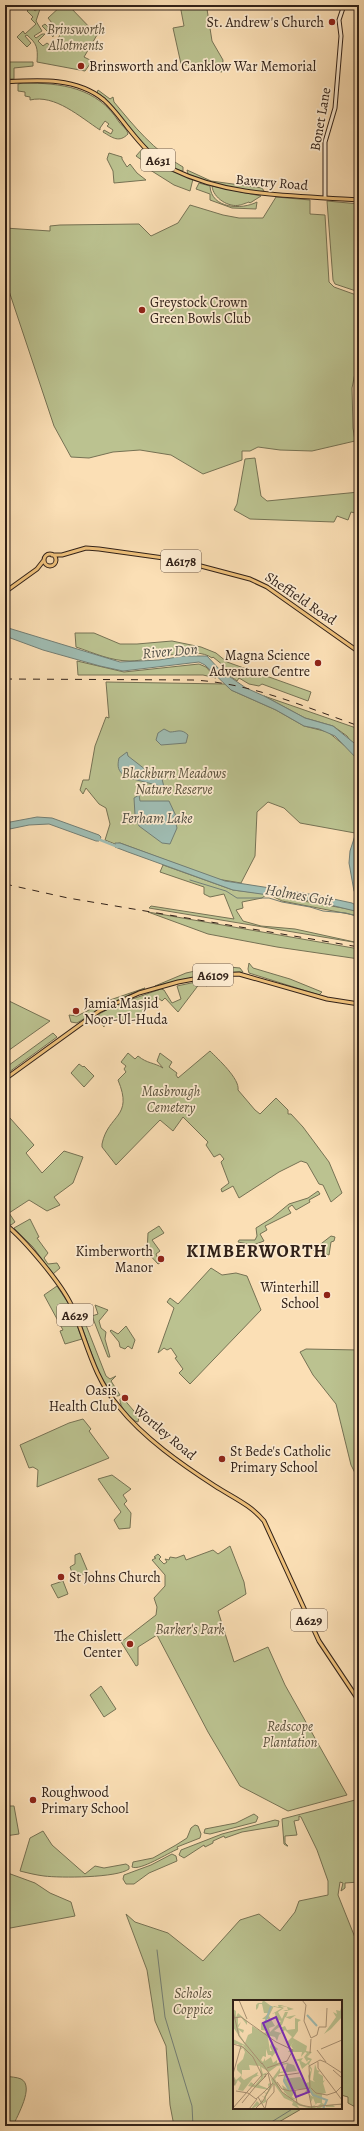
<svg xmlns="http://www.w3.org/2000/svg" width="364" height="2131" viewBox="0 0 364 2131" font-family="Alegreya,serif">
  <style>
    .green { fill: #bbc290; stroke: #767254 }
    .water { fill: #9fbcb2; stroke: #737e74 }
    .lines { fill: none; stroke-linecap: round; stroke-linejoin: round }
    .stream { stroke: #737e74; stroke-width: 1 }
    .canal { stroke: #9fbcb2; stroke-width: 2.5 }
    .secondary-casing { stroke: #312118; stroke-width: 5 }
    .primary-casing { stroke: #312118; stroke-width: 5 }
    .secondary { stroke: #fceacf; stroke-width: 3 }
    .primary { stroke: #eec07a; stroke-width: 3 }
    .rail { stroke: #312118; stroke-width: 1; stroke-dasharray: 7 7; stroke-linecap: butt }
    .poi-dot { fill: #8f2418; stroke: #fceacf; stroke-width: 1.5 }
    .labels { text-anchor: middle; stroke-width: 3.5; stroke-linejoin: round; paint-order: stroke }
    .shield { fill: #fceacf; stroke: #6e5d4f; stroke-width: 1 }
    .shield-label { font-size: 13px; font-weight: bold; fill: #312118 }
    .poi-label { font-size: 14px; fill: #312118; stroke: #fceacf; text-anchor: end }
    .park-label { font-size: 14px; font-style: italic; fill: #5a513c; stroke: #fceacf }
    .street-label { font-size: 14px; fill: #312118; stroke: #fceacf }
    .water-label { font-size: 15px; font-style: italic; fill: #525046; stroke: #fceacf }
    .district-label { font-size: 18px; font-weight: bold; letter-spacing: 1px; fill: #312118; stroke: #fceacf }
    .inset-river { fill: none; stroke: #9fbcb2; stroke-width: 2 }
    .inset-road { fill: none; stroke: #aa9376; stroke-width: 1 }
    .view { fill: #7b2cbf; fill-opacity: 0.15; stroke: #7b2cbf; stroke-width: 2 }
    .inset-edge { fill: none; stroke: #312118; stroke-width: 2 }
  </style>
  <rect width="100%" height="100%" fill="#fbdfb5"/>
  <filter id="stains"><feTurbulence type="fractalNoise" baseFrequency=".005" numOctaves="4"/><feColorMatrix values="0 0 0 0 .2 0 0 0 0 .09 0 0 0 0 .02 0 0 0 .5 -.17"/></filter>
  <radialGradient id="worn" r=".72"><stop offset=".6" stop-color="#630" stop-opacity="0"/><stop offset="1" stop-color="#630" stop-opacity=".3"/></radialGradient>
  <path class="green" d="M62,5h6l29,30 -13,22 8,4 -7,10 -48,-9c1,-15 0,-18 -10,-27l-2,1 6,7 -4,4 -10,-10 6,-6 2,3 11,-10 -5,-5 2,-2 -6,-6 4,-4 4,4 4,-3 1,1 -4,12 6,10 -8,5 2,2 6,-4h3l-7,7 5,5 4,-3 4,3h4l6,-14 -3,-3 -4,2 -1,6 -11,-11 3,-2 3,3 4,-4 -4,-5z
    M180,5h25l2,4 5,32 11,19 -1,12 -41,-8 -8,-36 11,-2z
    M5,62h28v4l-19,2v11h-8z
    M23,83c38,0 74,4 96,39 3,4 8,7 9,12 -9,9 -15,4 -25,-2l1,-2 7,4 2,-4 -6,-4 2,-2 -4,-3 -5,7v2c-20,-13 -45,-36 -70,-30v-3l-5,-1v-4l-7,-1v-7z
    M98,90l12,9 3,-2 1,5c20,24 40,49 69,65v4c-30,-3 -62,-61 -86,-78z
    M143,148l18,15 32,16 -3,12 -16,-6 -27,-17 -1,-5 -10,-7z
    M109,153l13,4v2l5,8 3,-3 7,9 9,7 -32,3 -1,-12 -6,-12z
    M187,170l24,11 51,7 2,3 -8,1 -45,-9 -23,-9z
    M199,183l11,3c1,23 32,24 47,16l-1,7 -24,-1 -22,-8v-6l-14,-5z
    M212,186l49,10 -11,7 -1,-1c-3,1 -8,3 -9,3 -11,3 -27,-7 -28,-19z
    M276,197l34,3v14l15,1 4,67 5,5 25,9v57l-7,35 1,40 2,13 -43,10 -32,-1 -22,-3 -8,4h-8v9l-39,14 -32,-19 -31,-5 -27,2 -24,6 -18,-1 -17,-31 -49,-147v-51l45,3v-5l10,-1 79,-1 12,12 27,-13 12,-18 33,10 16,3h24z
    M327,201l32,3v88l-24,-8 -2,-4z
    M255,458l6,38 6,5 92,-9v22l-8,-2 -3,8 -11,-4 -3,6 -84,-3 -16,-9 3,-6 8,-45z
    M75,633h19l26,11h17l35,-3 29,6 15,6 11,9 84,30 -3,9 -46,-17 -3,2 -10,-2 -10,-6 -2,3 -16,-12 3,-3 -11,-9 -1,1c-17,-13 -61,3 -82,3 -19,0 -36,-8 -54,-14z
    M77,661l47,11 75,-8 7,3 10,11 -13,-3h-125z
    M106,682l119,2 6,6 45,20 28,16 24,6 22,18 9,11v62l-4,10 -55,-10 -16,-15 -16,-6 -11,10 -2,44 -14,27 -24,-4 -97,-36 -5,1 -10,-4 5,-16 -4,-16 -7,-4 -13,-16 -3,6 -3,-4 3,-10h6l6,-34 11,-29 3,1z
    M264,696l95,33v16l-8,-3 -4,-6 -14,-10 -28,-8z
    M163,865l70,25 34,4 -5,4 -20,4 1,6 -7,2 7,11 18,5 34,3 64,14 -210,-35 2,-2 83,13 -10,-25 -14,3 -6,-3v-7l-44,-15z
    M270,895l84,15 5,2v4l-77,-15z
    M148,912l211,37v10l-82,-12 -69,-13z
    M249,963l4,5 37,11 32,13 -3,3 -70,-22 -1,-4z
    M218,966l22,2 3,4 -30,1 -58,13 31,-13z
    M210,979l-3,7 -7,-3 -22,29 -13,-14 -3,3 -4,-3 -29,27 -6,-5h-18l-1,7 -6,-8 1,-5 19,-10 43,-15 3,1 8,13 9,-4 -4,-13z
    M145,988c-25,10 -46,21 -68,35l-6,-1 -2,-7 8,1 30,-15z
    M5,999l45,22 -45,32z
    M53,1033l4,4 -52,38v-7z
    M210,1051c8,8 30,28 28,39l17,20 5,4 16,-16 12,12v4h3l12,13 26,35 13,31 -11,9 -8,-17 -4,-1 -12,-21 -6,-2 -22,11 -40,26 -6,-12 -11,6 -1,-3 8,-6 -8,-21 3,-3 -4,-5 -6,3 -8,-12 2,-3 -25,-25 -10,14 -13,-11 -44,45 -14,-18v-3c6,-30 32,-26 16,-64l8,-8 -2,-3 2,-3 -5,-4 7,-9 7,6 3,-3c10,8 15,6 25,12l-6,-7 3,-8 12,9 -3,5 8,6 -1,2 2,3z
    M79,1064l4,3 1,-1 10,10 -10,11 -13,-14z
    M10,1118l24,27 -8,8 16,20 22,-22 19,6 -10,26 -19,14 6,8 -13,6 -18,-11 -20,13 6,9 -4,3 -6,-4v-101z
    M318,1191l2,3 -11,6 1,2 -14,8 -4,-5 -4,3 3,5 -26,13 2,4 -7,4 4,7 -11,4 -15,-3 1,-2h16l2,-4 -1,-8 16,-10 17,-14 19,-6z
    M30,1219l9,18 -2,1 11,15 -4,5 4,6 9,-1 3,5 -7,6 -20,-27 -19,-19z
    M159,1226l5,7 -12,7 8,11 -4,3 4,9 -2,1 -11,-12 1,-19z
    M331,1236l4,1 -1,4 -3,1 -2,13 -16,-5z
    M211,1268l11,7 14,-2 11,3 14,34 -71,74 -11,-11 4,-4 -8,-11 2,-1 -6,-9 -4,2 -3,-2 -6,5 16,-45 -7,-6 3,-4 8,6z
    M57,1286l13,20 12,33 -17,5 -5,-13 3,-1 -19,-35z
    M95,1305l13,5 -9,11 2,7 5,4 -1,7 5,18h-2l-16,-41 6,-2z
    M84,1320l22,56 4,3 6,-3 -5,5 9,14 -2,1 -5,-1 -14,-21 -19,-52z
    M126,1326l9,14 -3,9 -4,-3 -3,3 -5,-2 -1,-5 -9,-11 1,-1 7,4z
    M306,1349l53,1v131l-8,-16 -15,-61 -23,-29 -13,-23z
    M122,1397l17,20 -1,5c-7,-1 -19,-15 -18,-23z
    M83,1419l8,10 -2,2 20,27 -72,29 1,-17 -5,-3 -4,1 -9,-23 49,-22z
    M112,1475l19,14 -8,6 4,6 -3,3 7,9 -1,15 -11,1 -5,-9 7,-8 -23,-33z
    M230,1546l14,36 2,12 -28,17 16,51 34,-15 17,38 62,110 -59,16 -48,-25 -32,-54 -51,-97 -19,12v18l-2,1 -15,-24 35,-27 1,-8 -3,-9 11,-12v-11l-13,-15 4,-2 -2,-1 4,-3 3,3 -2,2 5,5 3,-2 -2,-3 4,1 1,-3 6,1 8,-3 2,5 27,-10 5,4z
    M80,1553l8,19 -14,6 -4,-11 5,-3v-9z
    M63,1581l5,13 -10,4 -7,-13z
    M101,1686l15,23 -12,8 -14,-22z
    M359,1799v83l-14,1v5l-4,3 2,-8 -3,-1 -2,13 18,45 3,1v168l-11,-6v-6l-7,-2v-94h-107v107h69l-31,18h-98l-4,-21 -4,-59 -11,-25 -8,-51 -21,-56 9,8 33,11 35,28 37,-41 19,-6 21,17 15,-19 4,-11 29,-6v-14l-11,-31 -16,-33 -2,-1v4l-5,1 3,14 -12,1v7l3,3h-1l-3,-2 -2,-25z
    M5,1806h9l5,28 -14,2z
    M254,1814l4,3 -2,5 -46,12 -6,-1 1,-4 31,-6z
    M275,1820l4,1 -1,5 -36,6 -17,6 -1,-2 -11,5v2l-8,4 -1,-2 -20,13 -5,-3 2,-5 41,-16z
    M195,1825l3,1 3,8 -1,4 -23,9 1,2c-10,4 -38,22 -46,18l1,-5 20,-4 23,-13 11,-7 4,-10z
    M43,1831l9,14 33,29 10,-8 9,2 22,-4 3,2v3c-12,9 -69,9 -85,7 -8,-1 -16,-3 -24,-5l10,-33z
    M172,1854l4,2 1,5 -28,12 -15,11h-8l-3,-5 1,-4 27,-10z
    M5,1872l30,11 15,10 21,9 4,14 -70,13z
    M5,2076c5,1 12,1 16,3 14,7 -4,37 -8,47h-8z"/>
  <path class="water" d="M5,627l115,35 39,-2 25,-4h23l13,14 26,18 18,8 41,22 28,8 26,21v14l-24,-25 -16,-7 -15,-3 -28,-16 -45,-20 -26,-25 -6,-3 -76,9 -23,-5 -57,-16 -38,-14z
    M164,729l6,3c7,0 11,-4 18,3l-2,8 -25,2 -5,-5 2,-7z
    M127,752l1,4 18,14 16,9 2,8 -31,-8 -5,-5 -3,2c-7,-5 -8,-9 -6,-18z
    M139,795l1,6h29l7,15h-2l3,12 -7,16 -8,-1 -23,-17 -4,-11 -1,-17z
    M37,817l15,1 47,17 2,2 -2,4h-3l-47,-17 -20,1 -24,5v-7z
    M359,823v34l-2,-2 -2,10 4,33 -5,-7 -5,-28 1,-12z
    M115,843h5l105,38 90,14 37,8 7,4v5l-41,-10 -85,-12 -105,-38 -13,-5z"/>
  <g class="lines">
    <path class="stream" d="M190,880l36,11 11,7h32l13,4 28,5 13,4 23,2 13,4
      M157,1950l8,67 27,89 1,20
      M265,2126l29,-18"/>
    <path class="canal" d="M98,839l20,8"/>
    <defs>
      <path id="secondary" d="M325,197v-55l10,-34 6,-72 -2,-16 5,-15"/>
      <path id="primary" d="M5,82c33,-2 71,-5 99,18 9,8 16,18 24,28 12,15 26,32 44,41 59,29 123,26 187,31
        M44 560a6 6 0 1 1 12 0a6 6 0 1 1-12 0Z
        M52,555h10l24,-7 13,1 79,11 72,19 17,8 92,65
        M5,592l32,-23 7,-9
        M5,1079l94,-68 40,-18 39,-11 37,-7 24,-1 88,25 32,5
        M5,1224c19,15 59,62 68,85 14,34 21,69 46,98 25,31 62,57 96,79 17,11 36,19 49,35l55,120 40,60"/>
    </defs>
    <use href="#secondary" class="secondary-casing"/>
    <use href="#primary" class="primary-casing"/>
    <use href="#secondary" class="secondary"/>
    <use href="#primary" class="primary"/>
    <path class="rail" d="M5,679l188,1c58,3 112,27 166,46
      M5,884l63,14 291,49"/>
  </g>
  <g class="poi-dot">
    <circle cx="332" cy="22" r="4"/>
    <circle cx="81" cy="66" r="4"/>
    <circle cx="142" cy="310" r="4"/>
    <circle cx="318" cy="663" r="4"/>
    <circle cx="76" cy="1011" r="4"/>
    <circle cx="161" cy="1259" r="4"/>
    <circle cx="327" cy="1295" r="4"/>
    <circle cx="125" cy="1398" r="4"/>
    <circle cx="222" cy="1459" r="4"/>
    <circle cx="61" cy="1577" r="4"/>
    <circle cx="130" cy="1644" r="4"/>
    <circle cx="33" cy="1800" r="4"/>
  </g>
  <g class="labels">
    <g class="shield">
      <rect x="141" y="149" width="34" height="22" rx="3"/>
      <rect x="161" y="550" width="40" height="22" rx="3"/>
      <rect x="193" y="964" width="40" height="22" rx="3"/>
      <rect x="57" y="1304" width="36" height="22" rx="3"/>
      <rect x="291" y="1609" width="36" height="22" rx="3"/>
    </g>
    <g class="shield-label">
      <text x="158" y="165">A631</text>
      <text x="181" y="566">A6178</text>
      <text x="213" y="980">A6109</text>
      <text x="75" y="1320">A629</text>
      <text x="309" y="1625">A629</text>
    </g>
    <g class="poi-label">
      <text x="324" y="27">St. Andrew's Church</text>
      <text x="89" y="71" text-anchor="start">Brinsworth and Canklow War Memorial</text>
      <text x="150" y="307" text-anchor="start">Greystock Crown<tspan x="150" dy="16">Green Bowls Club</tspan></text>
      <text x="310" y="660">Magna Science<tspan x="310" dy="16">Adventure Centre</tspan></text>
      <text x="84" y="1008" text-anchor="start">Jamia Masjid<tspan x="84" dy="16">Noor-Ul-Huda</tspan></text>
      <text x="153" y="1256">Kimberworth<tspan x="153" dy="16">Manor</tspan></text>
      <text x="319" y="1292">Winterhill<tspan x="319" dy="16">School</tspan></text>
      <text x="117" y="1395">Oasis<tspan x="117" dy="16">Health Club</tspan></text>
      <text x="230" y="1456" text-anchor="start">St Bede's Catholic<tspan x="230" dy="16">Primary School</tspan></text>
      <text x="69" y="1582" text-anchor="start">St Johns Church</text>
      <text x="122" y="1641">The Chislett<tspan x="122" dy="16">Center</tspan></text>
      <text x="41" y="1797" text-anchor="start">Roughwood<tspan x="41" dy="16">Primary School</tspan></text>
    </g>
    <g class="park-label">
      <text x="76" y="34">Brinsworth<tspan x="76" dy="16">Allotments</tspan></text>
      <text x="174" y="778">Blackburn Meadows<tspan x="174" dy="16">Nature Reserve</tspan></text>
      <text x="171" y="1096">Masbrough<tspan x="171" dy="16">Cemetery</tspan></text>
      <text x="190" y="1634">Barker's Park</text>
      <text x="290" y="1731">Redscope<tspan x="290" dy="16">Plantation</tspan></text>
      <text x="193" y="1998">Scholes<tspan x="193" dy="16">Coppice</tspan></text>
    </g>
    <g class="street-label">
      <text transform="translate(320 119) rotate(-80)" y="5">Bonet Lane</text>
      <text transform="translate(272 182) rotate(5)" y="5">Bawtry Road</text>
      <text transform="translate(301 598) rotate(34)" y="5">Sheffield Road</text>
      <text transform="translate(165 1432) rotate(40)" y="5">Wortley Road</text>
    </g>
    <g class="water-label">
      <text transform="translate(170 651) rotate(-5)" y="5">River Don</text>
      <text x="157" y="823">Ferham Lake</text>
      <text transform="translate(299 895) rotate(10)" y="5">Holmes Goit</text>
    </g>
    <g class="district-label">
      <text x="257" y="1257">KIMBERWORTH</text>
    </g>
  </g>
  <g transform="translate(233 2000)">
    <rect width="109" height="109" fill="#fbdfb5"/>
    <path d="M30,0l8,6 8,2 -1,-3h3l13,4 -8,2 -3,-1h5l-1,-3 -7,-1 4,2 -6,4 4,7 3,-7h3l-2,5 10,-2 -6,4 -5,-2 -3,8 -8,6 7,2 2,-4 -3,-1 5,-2 2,4 8,-1v-11l6,2 -3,2v9l-5,7 14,8 -1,5 6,1 -5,5 5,2 -3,5 3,5 -2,11 5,2 -2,-2 2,-16 2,6 3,1 -2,2 5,3v5l2,-1 -2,3 3,10 -4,1v9l4,2 13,-1h3v1h-9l2,2h-9v-2l-8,4h-2l1,-2h4l-3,-1 3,-3h-4l-3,4h3l-5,2 -15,-4 3,4 -8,-4 1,-3 -9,-4 -10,-14 -8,12v6l-15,7 6,-8 3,3 2,-5 1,3 2,-4 -2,-1 -2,-2 3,2 2,-3 -3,-3 3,2 3,-3 -21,-4 3,-4 4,3 6,-7 -1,-12 -11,-1 1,5h-8v5l-5,-5v-5l6,-6 2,-7 -2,-4 -4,2 4,-4 2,2 -2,-3 -3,2 -2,-3h-5v-5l12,6 -12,-18v-18l3,2v6l2,-4 9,8v4l-6,-8h-3v8l3,-3 -3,6 6,2 -1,3 -4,-3 1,4 -2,-2 7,11 3,-8 4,-2v-7l12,7 4,-2 -7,-1v-7h4l4,-4h-7l7,-6h-5l-2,-9h-3l-1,4 -2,2v-5l2,-2h4zM41,6l8,2 -10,6 3,-1 1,6 5,2 -11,11 -1,-4 6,-2 -6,-10zM52,30l7,7 -5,5 3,5 4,-6 -3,5 2,3 -6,-1 3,1 -2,3h14l-1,5 4,-5 2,1 -3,4 3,5 1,-2h2l-4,4 -5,-3 2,-3 -9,2 5,1 3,8 6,-5 3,6 -3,6 1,6 -3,1 -6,-6 -17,2 7,12 -8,-6 2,7 8,7 -10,-7 -7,-13 5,-6 17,-2 -3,-6 -7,-2 3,-1 -14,3 6,-3 -5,1v-3l-4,3 -2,-6 -6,4v-3l-2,4 -2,-2 2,-4 3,1v-8l2,6h3l1,2 6,-8 -7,-6 -1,4 2,4h-2l-2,-13 2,-1 -3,-2 8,2 2,4 2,-6zM54,64l-2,7 -5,1v-4l-8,11 -2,-3 2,6 -1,6 -1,-5 -2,1 1,5 -10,-4 1,-2 -3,3 7,-8 -1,-3 1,1 4,-4 -5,2 -2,-7 8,5 8,-6zM62,89h12l-2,3h5l3,5 -4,-3 2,8 2,-4 3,7 -8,2 -16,-7 4,-1 -4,-2zM109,5v12l-11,12 -7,5 12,-17 -3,-5 4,2 -1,-4 4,1zM25,72l-1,3h2l-6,3 -10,13 -5,-1 3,-7 -3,-3 -3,6 -2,-3v-8l3,5 6,-5 -1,2 3,3z" fill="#bbc290" fill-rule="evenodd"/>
    <path class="inset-river" d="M74,15l10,11M32,23l6,-17M52,76l-1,5 5,9M76,88l4,7 14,5 -4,9"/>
    <path class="inset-road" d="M6,0l8,19M69,0l4,5 -2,16M0,11l6,25 23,28M0,18l8,-1 35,25 17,8M71,21l7,17M93,27l1,-19M78,38l6,-3 2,-8h7M0,44l10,3 10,10 9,18 -29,33M88,49l21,-9M84,50l9,12M77,53l1,-14M85,62v6l24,32M92,62l17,11M29,63l20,29 18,13 11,2 31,-3M76,66l1,22M76,66l11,-6 5,2M34,68l20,-7 6,-11M100,70l9,8M0,74l8,-28M0,75l2,8 -2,4M45,76l21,-3M44,82l5,7 8,2 20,-3M22,87l11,-11 -1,-2M78,88l5,5 11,2 9,-3 6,-6M75,89l4,20M62,90l2,13M3,91l12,2 8,6 8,-7M31,92l9,-9M25,97l7,12M9,103l13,-16M16,109l8,-10M22,109l8,-8 8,-15 -3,-13 -4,4M32,109l2,-9 7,-8v-8"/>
    <path class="view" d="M43,17l33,75 -13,5 -33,-74z"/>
    <rect width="109" height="109" class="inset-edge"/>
  </g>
  <rect width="364" height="2131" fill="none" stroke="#fbdfb5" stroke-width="20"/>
  <rect x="6" y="6" width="352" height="2119" fill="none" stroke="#312118" stroke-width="2"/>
  <rect x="10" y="10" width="344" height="2111" fill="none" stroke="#312118"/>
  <rect width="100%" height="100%" filter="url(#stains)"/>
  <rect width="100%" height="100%" fill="url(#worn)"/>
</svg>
